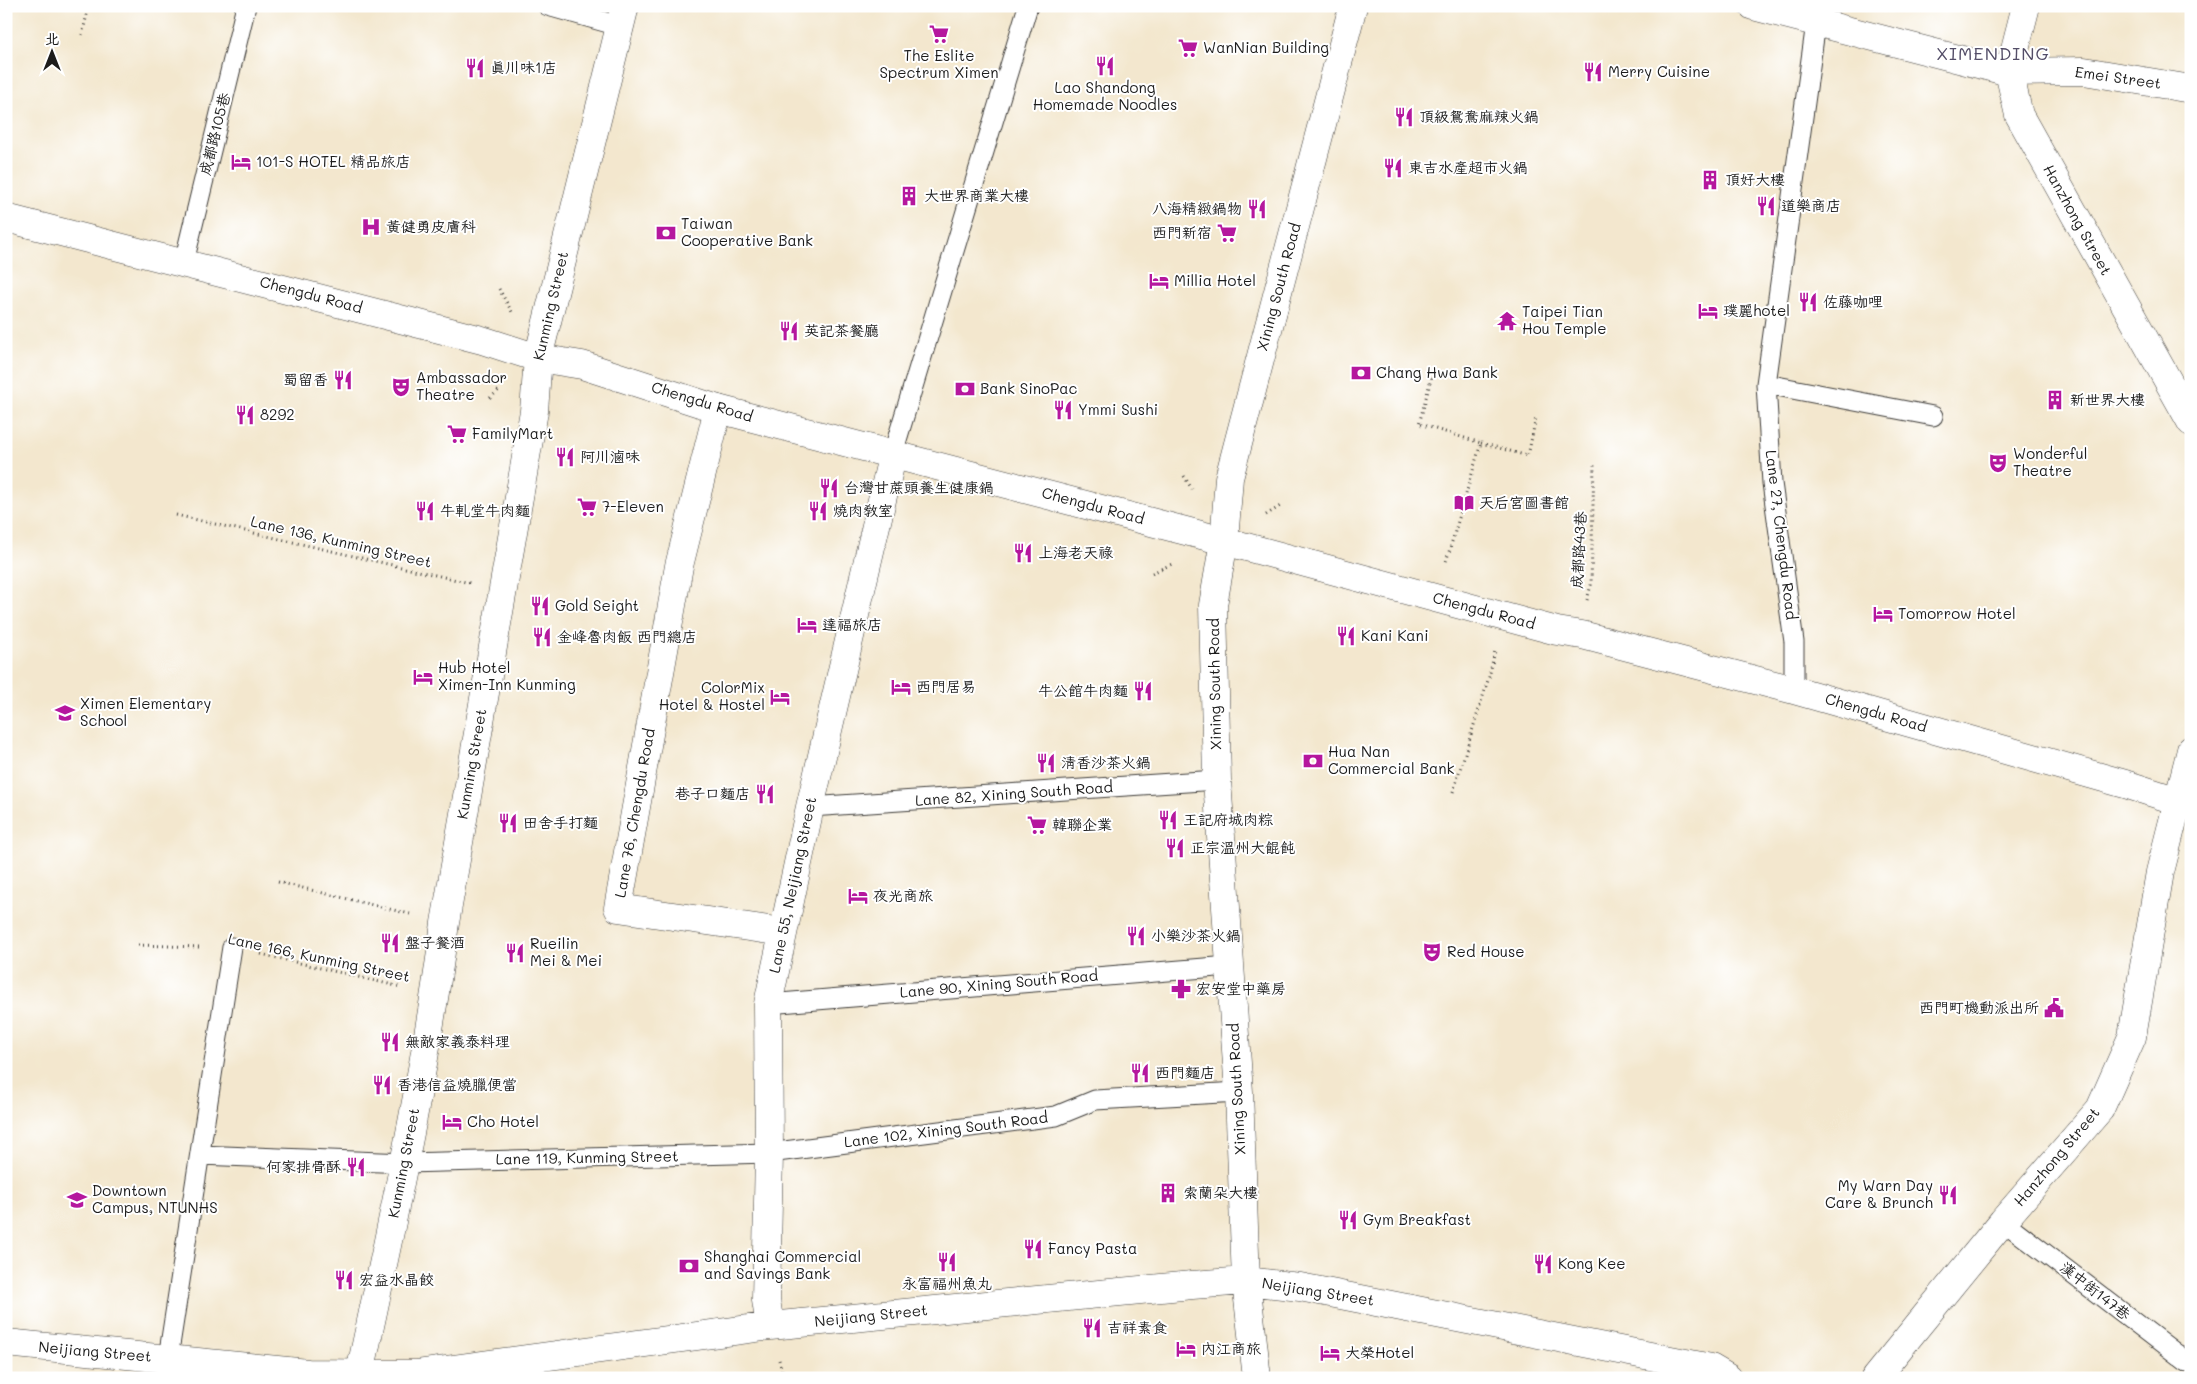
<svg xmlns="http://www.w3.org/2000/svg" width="2197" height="1384" viewBox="0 0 2197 1384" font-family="Mali,'LXGW WenKai TC',sans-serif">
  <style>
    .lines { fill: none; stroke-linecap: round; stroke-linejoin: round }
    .lane-casing { stroke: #3c3a37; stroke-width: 21 }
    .street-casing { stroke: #3c3a37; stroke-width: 29 }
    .secondary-casing { stroke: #3c3a37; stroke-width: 29 }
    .path { stroke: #3c3a37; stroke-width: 3; stroke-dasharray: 1 4; stroke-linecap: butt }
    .lane { stroke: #fff; stroke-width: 19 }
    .street { stroke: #fff; stroke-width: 28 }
    .secondary { stroke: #fff; stroke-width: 28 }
    .labels { text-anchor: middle; stroke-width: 4; stroke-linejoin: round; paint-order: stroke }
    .poi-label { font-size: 15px; fill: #1c1c1c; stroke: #fff; text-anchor: start }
    .street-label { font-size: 15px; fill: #1c1c1c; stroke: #fff }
    .quarter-label { font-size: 18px; letter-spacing: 1px; fill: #534d67; stroke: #fff }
  </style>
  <rect width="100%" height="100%" fill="#fff"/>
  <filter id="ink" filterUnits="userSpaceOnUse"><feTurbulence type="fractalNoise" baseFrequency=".02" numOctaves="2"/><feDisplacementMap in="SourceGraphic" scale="10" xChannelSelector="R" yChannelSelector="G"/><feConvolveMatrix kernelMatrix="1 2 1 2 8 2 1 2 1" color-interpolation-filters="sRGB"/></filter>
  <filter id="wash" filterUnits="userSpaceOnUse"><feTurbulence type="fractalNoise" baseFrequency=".0096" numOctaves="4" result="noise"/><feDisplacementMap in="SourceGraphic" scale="20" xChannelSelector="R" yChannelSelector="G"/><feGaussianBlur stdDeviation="1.12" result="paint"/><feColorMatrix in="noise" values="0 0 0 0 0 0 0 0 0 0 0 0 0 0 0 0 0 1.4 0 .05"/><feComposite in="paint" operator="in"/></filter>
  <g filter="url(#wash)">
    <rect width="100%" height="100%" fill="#f3e7ce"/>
  </g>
  <g filter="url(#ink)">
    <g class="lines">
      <defs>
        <path id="lane" d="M548,6l71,20
          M184,262l62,-256
          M1766,384l167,32
          M893,453l135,-447
          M1794,690v-48l-22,-159 -6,-99 50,-361
          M810,807l407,-27
          M768,1004l461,-38
          M200,1155l206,8 363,-10 287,-37 39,-16 144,-8
          M2003,1221l184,141
          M168,1358l64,-411"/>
        <path id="street" d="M1753,6l256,66 75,-1 107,18
          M2026,6l-17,66 10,43 172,307
          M718,409l-39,157 -61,342 165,24
          M770,1326l-4,-26 3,-147 -1,-149 42,-197 83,-354
          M6,1343l302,30 108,1 354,-48 422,-41 54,-4 54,6 411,81 17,10
          M359,1378c32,-152 66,-302 86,-455l89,-512 4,-53 87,-352
          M1257,1378l-11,-97 -7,-189 -22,-312 -4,-175 11,-64 5,-63 124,-472
          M1875,1378l128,-157 97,-112 32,-72 28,-165 31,-122"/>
        <path id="secondary" d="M6,218l476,122 56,18 44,7 136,44 506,132 333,90 25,4 212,55 331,94 53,17 13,6"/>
      </defs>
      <use href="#lane" class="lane-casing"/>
      <use href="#street" class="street-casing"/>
      <use href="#secondary" class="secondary-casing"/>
      <path class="path" d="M82,35l7,-29
        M499,289l13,23
        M1434,368l-15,56 62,19 -35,119
        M490,398l9,-8
        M1481,443l47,13 8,-39
        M1184,476l8,13
        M176,515l294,68
        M1266,515l16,-10
        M1152,573l20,-9
        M1587,600l4,-15 3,-120
        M1453,792l36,-115 6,-26
        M278,882l132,32
        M138,945l62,2
        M261,954l140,33
        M779,1360l5,18"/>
      <use href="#lane" class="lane"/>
      <use href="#street" class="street"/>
      <use href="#secondary" class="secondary"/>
    </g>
  </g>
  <defs>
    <symbol id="supermarket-bare" viewBox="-9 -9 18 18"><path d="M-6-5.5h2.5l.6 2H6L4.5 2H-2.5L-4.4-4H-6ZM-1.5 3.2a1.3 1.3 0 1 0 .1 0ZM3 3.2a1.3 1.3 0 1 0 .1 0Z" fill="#b5179e" stroke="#fff" stroke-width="2.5" paint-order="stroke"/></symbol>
    <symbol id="restaurant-bare" viewBox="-9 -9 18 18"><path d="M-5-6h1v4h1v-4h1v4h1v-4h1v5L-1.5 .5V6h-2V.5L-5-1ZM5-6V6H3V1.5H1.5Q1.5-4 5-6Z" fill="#b5179e" stroke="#fff" stroke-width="2.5" paint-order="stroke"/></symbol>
    <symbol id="hotel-bare" viewBox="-9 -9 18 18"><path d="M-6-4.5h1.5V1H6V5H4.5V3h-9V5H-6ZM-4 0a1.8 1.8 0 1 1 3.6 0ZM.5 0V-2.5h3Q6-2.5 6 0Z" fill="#b5179e" stroke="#fff" stroke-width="2.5" paint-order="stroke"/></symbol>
    <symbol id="building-bare" viewBox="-9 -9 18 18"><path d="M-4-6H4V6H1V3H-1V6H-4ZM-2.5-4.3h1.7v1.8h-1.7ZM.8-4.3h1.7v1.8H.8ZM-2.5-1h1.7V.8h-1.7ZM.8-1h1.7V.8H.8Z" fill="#b5179e" stroke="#fff" stroke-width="2.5" paint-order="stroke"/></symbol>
    <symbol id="hospital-bare" viewBox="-9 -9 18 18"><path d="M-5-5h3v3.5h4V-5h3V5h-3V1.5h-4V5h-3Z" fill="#b5179e" stroke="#fff" stroke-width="2.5" paint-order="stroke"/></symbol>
    <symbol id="bank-bare" viewBox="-9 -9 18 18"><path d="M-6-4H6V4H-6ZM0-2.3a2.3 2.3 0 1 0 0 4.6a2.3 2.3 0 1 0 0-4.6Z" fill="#b5179e" stroke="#fff" stroke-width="2.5" paint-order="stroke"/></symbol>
    <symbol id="temple-bare" viewBox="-9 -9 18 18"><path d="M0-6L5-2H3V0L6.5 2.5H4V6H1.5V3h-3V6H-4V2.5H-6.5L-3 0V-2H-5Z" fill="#b5179e" stroke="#fff" stroke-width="2.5" paint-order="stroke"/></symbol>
    <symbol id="theatre-bare" viewBox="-9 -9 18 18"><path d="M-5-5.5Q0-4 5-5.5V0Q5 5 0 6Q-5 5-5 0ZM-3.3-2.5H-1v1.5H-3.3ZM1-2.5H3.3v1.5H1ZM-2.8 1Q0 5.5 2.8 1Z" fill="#b5179e" stroke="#fff" stroke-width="2.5" paint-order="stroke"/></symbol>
    <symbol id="library-bare" viewBox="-9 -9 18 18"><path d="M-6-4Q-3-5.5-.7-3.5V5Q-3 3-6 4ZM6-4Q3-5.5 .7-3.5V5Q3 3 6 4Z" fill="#b5179e" stroke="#fff" stroke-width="2.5" paint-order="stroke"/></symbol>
    <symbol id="school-bare" viewBox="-9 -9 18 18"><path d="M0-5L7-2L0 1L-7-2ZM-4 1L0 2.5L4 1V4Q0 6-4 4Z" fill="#b5179e" stroke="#fff" stroke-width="2.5" paint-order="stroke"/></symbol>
    <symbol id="pharmacy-bare" viewBox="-9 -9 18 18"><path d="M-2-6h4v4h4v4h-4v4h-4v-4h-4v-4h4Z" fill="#b5179e" stroke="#fff" stroke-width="2.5" paint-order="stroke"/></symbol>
    <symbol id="civic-bare" viewBox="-9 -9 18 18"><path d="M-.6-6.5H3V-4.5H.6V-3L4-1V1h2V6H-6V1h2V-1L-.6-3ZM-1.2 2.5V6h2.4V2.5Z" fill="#b5179e" stroke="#fff" stroke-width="2.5" paint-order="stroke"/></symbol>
    <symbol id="university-bare" viewBox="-9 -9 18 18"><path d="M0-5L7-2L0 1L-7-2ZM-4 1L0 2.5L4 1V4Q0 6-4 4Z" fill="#b5179e" stroke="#fff" stroke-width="2.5" paint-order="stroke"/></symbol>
  </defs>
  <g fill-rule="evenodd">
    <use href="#supermarket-bare" x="925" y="20" width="28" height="28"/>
    <use href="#supermarket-bare" x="1174" y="34" width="28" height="28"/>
    <use href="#restaurant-bare" x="1091" y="52" width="28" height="28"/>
    <use href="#restaurant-bare" x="461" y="54" width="28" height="28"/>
    <use href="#restaurant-bare" x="1579" y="58" width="28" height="28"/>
    <use href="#restaurant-bare" x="1390" y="103" width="28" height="28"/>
    <use href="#hotel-bare" x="227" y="148" width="28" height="28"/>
    <use href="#restaurant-bare" x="1379" y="154" width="28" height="28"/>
    <use href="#building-bare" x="1696" y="166" width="28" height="28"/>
    <use href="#building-bare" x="895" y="182" width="28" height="28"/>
    <use href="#restaurant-bare" x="1752" y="192" width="28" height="28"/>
    <use href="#restaurant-bare" x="1243" y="195" width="28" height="28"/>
    <use href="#hospital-bare" x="357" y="213" width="28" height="28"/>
    <use href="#bank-bare" x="652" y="219" width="28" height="28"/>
    <use href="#supermarket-bare" x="1213" y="219" width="28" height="28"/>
    <use href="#hotel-bare" x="1145" y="267" width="28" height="28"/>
    <use href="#restaurant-bare" x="1794" y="288" width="28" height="28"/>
    <use href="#hotel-bare" x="1694" y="297" width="28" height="28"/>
    <use href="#temple-bare" x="1493" y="307" width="28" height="28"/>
    <use href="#restaurant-bare" x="775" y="317" width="28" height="28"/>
    <use href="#bank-bare" x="1347" y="359" width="28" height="28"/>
    <use href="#restaurant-bare" x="329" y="366" width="28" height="28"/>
    <use href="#theatre-bare" x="387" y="373" width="28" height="28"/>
    <use href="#bank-bare" x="951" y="375" width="28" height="28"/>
    <use href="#building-bare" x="2041" y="386" width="28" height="28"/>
    <use href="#restaurant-bare" x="1049" y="396" width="28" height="28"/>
    <use href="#restaurant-bare" x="231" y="401" width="28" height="28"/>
    <use href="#supermarket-bare" x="443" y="420" width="28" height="28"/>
    <use href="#restaurant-bare" x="551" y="443" width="28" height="28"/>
    <use href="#theatre-bare" x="1984" y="449" width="28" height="28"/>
    <use href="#restaurant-bare" x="815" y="474" width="28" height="28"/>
    <use href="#library-bare" x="1450" y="489" width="28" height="28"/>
    <use href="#supermarket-bare" x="573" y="493" width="28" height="28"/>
    <use href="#restaurant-bare" x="411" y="497" width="28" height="28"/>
    <use href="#restaurant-bare" x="804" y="497" width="28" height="28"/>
    <use href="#restaurant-bare" x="1009" y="539" width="28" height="28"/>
    <use href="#restaurant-bare" x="526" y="592" width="28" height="28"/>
    <use href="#hotel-bare" x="1869" y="600" width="28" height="28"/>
    <use href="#hotel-bare" x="793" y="611" width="28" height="28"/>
    <use href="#restaurant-bare" x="1332" y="622" width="28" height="28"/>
    <use href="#restaurant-bare" x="528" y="623" width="28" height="28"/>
    <use href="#hotel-bare" x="409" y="663" width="28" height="28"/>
    <use href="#hotel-bare" x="887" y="673" width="28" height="28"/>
    <use href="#restaurant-bare" x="1129" y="677" width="28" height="28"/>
    <use href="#hotel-bare" x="766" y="683" width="28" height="28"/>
    <use href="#school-bare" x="51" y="699" width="28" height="28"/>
    <use href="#bank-bare" x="1299" y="747" width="28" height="28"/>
    <use href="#restaurant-bare" x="1032" y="749" width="28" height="28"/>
    <use href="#restaurant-bare" x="751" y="780" width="28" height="28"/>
    <use href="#restaurant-bare" x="1154" y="806" width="28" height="28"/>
    <use href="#restaurant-bare" x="494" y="809" width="28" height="28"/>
    <use href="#supermarket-bare" x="1023" y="811" width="28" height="28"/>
    <use href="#restaurant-bare" x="1161" y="834" width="28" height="28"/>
    <use href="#hotel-bare" x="844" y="882" width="28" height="28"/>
    <use href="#restaurant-bare" x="1122" y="922" width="28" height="28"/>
    <use href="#restaurant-bare" x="376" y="929" width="28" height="28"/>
    <use href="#theatre-bare" x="1418" y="938" width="28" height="28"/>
    <use href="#restaurant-bare" x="501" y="939" width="28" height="28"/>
    <use href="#pharmacy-bare" x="1167" y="975" width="28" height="28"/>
    <use href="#civic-bare" x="2040" y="994" width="28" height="28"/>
    <use href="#restaurant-bare" x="376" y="1028" width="28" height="28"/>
    <use href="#restaurant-bare" x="1126" y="1059" width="28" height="28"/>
    <use href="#restaurant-bare" x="368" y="1071" width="28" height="28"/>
    <use href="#hotel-bare" x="438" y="1108" width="28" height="28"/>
    <use href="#restaurant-bare" x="342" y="1153" width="28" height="28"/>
    <use href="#building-bare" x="1154" y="1179" width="28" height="28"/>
    <use href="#restaurant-bare" x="1934" y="1181" width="28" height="28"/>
    <use href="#university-bare" x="63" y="1186" width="28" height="28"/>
    <use href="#restaurant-bare" x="1334" y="1206" width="28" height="28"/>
    <use href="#restaurant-bare" x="1019" y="1235" width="28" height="28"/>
    <use href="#restaurant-bare" x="933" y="1248" width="28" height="28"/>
    <use href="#restaurant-bare" x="1529" y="1250" width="28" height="28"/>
    <use href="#bank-bare" x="675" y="1252" width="28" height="28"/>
    <use href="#restaurant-bare" x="330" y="1266" width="28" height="28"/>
    <use href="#restaurant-bare" x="1078" y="1314" width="28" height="28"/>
    <use href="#hotel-bare" x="1172" y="1335" width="28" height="28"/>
    <use href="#hotel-bare" x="1316" y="1339" width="28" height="28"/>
  </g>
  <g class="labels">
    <g class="poi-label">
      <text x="1203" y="53">WanNian Building</text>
      <text x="939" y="61" text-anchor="middle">The Eslite<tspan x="939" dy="17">Spectrum Ximen</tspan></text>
      <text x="490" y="73">真川味1店</text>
      <text x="1608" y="77">Merry Cuisine</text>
      <text x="1105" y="93" text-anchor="middle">Lao Shandong<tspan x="1105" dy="17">Homemade Noodles</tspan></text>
      <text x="1419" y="122">頂級鴛鴦麻辣火鍋</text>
      <text x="256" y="167">101-S HOTEL 精品旅店</text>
      <text x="1408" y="173">東吉水產超市火鍋</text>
      <text x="1725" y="185">頂好大樓</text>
      <text x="924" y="201">大世界商業大樓</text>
      <text x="1781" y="211">道樂商店</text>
      <text x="1242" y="214" text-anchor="end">八海精緻鍋物</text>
      <text x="681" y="229">Taiwan<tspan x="681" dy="17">Cooperative Bank</tspan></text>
      <text x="386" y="232">黃健勇皮膚科</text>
      <text x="1212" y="238" text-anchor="end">西門新宿</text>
      <text x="1174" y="286">Millia Hotel</text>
      <text x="1823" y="307">佐藤咖哩</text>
      <text x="1723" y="316">璞麗hotel</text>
      <text x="1522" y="317">Taipei Tian<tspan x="1522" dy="17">Hou Temple</tspan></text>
      <text x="804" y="336">英記茶餐廳</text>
      <text x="1376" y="378">Chang Hwa Bank</text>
      <text x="416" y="383">Ambassador<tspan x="416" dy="17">Theatre</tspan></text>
      <text x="328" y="385" text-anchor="end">蜀留香</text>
      <text x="980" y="394">Bank SinoPac</text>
      <text x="2070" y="405">新世界大樓</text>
      <text x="1078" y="415">Ymmi Sushi</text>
      <text x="260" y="420">8292</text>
      <text x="472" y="439">FamilyMart</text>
      <text x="2013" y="459">Wonderful<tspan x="2013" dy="17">Theatre</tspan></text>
      <text x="580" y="462">阿川滷味</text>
      <text x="844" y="493">台灣甘蔗頭養生健康鍋</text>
      <text x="1479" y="508">天后宮圖書館</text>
      <text x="602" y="512">7-Eleven</text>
      <text x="440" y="516">牛軋堂牛肉麵</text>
      <text x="833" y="516">燒肉教室</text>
      <text x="1038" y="558">上海老天祿</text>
      <text x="555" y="611">Gold Seight</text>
      <text x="1898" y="619">Tomorrow Hotel</text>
      <text x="822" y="630">達福旅店</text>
      <text x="1361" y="641">Kani Kani</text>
      <text x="557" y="642">金峰魯肉飯 西門總店</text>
      <text x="438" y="673">Hub Hotel<tspan x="438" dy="17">Ximen-Inn Kunming</tspan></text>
      <text x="916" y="692">西門居易</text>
      <text x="765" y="693" text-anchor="end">ColorMix<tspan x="765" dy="17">Hotel &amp; Hostel</tspan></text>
      <text x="1128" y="696" text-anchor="end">牛公館牛肉麵</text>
      <text x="80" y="709">Ximen Elementary<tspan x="80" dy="17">School</tspan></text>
      <text x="1328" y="757">Hua Nan<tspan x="1328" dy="17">Commercial Bank</tspan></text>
      <text x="1061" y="768">清香沙茶火鍋</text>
      <text x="750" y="799" text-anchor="end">巷子口麵店</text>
      <text x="1183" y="825">王記府城肉粽</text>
      <text x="523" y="828">田舍手打麵</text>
      <text x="1052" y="830">韓聯企業</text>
      <text x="1190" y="853">正宗溫州大餛飩</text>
      <text x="873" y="901">夜光商旅</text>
      <text x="1151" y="941">小樂沙茶火鍋</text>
      <text x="405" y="948">盤子餐酒</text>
      <text x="530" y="949">Rueilin<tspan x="530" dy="17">Mei &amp; Mei</tspan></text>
      <text x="1447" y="957">Red House</text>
      <text x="1196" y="994">宏安堂中藥房</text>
      <text x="2039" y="1013" text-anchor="end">西門町機動派出所</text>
      <text x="405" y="1047">無敵家義泰料理</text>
      <text x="1155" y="1078">西門麵店</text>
      <text x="397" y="1090">香港信益燒臘便當</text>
      <text x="467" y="1127">Cho Hotel</text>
      <text x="341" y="1172" text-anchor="end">何家排骨酥</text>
      <text x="1933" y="1191" text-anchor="end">My Warn Day<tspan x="1933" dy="17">Care &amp; Brunch</tspan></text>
      <text x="92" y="1196">Downtown<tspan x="92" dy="17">Campus, NTUNHS</tspan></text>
      <text x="1183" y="1198">索蘭朵大樓</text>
      <text x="1363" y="1225">Gym Breakfast</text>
      <text x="1048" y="1254">Fancy Pasta</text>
      <text x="704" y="1262">Shanghai Commercial<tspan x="704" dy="17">and Savings Bank</tspan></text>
      <text x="1558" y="1269">Kong Kee</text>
      <text x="359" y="1285">宏益水晶餃</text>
      <text x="947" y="1289" text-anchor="middle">永富福州魚丸</text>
      <text x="1107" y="1333">吉祥素食</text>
      <text x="1201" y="1354">內江商旅</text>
      <text x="1345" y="1358">大榮Hotel</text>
    </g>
    <g class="street-label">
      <text transform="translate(2118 78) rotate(8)" y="5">Emei Street</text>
      <text transform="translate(215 134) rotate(-76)" y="5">成都路105巷</text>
      <text transform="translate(2077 220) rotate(61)" y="5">Hanzhong Street</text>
      <text transform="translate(1279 287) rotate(-75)" y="5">Xining South Road</text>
      <text transform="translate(311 295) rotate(15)" y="5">Chengdu Road</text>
      <text transform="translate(551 306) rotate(-77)" y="5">Kunming Street</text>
      <text transform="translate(702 402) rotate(17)" y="5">Chengdu Road</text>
      <text transform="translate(1093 506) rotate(15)" y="5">Chengdu Road</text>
      <text transform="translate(1781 535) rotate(83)" y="5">Lane 27, Chengdu Road</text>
      <text transform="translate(341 542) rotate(13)" y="5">Lane 136, Kunming Street</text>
      <text transform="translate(1579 550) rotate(-87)" y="5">成都路43巷</text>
      <text transform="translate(1484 611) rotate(15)" y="5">Chengdu Road</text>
      <text transform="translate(1215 684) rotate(-91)" y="5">Xining South Road</text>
      <text transform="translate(1876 713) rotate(16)" y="5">Chengdu Road</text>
      <text transform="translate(472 764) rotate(-80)" y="5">Kunming Street</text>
      <text transform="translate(1014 794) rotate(-4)" y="5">Lane 82, Xining South Road</text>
      <text transform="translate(635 813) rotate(-80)" y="5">Lane 76, Chengdu Road</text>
      <text transform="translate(793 885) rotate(-78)" y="5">Lane 55, Neijiang Street</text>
      <text transform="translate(319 958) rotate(12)" y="5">Lane 166, Kunming Street</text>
      <text transform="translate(999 984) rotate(-5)" y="5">Lane 90, Xining South Road</text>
      <text transform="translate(1237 1089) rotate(-93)" y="5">Xining South Road</text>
      <text transform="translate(946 1130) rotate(-7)" y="5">Lane 102, Xining South Road</text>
      <text transform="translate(2057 1157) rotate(-50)" y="5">Hanzhong Street</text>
      <text transform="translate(587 1158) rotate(-1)" y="5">Lane 119, Kunming Street</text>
      <text transform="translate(404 1163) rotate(-79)" y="5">Kunming Street</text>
      <text transform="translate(2095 1291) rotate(38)" y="5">漢中街147巷</text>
      <text transform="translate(1318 1292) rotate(9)" y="5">Neijiang Street</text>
      <text transform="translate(871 1316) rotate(-6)" y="5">Neijiang Street</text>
      <text transform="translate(95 1352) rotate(5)" y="5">Neijiang Street</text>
    </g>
    <g class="quarter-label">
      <text x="1993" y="60">XIMENDING</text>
    </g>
  </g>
  <rect width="2197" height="1384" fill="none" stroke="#fff" stroke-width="25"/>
  <g transform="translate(52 52)" stroke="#ffffff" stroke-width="4" paint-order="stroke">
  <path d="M0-4L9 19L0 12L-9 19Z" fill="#1c1c1c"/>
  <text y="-8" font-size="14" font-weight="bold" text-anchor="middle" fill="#1c1c1c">北</text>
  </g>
</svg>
